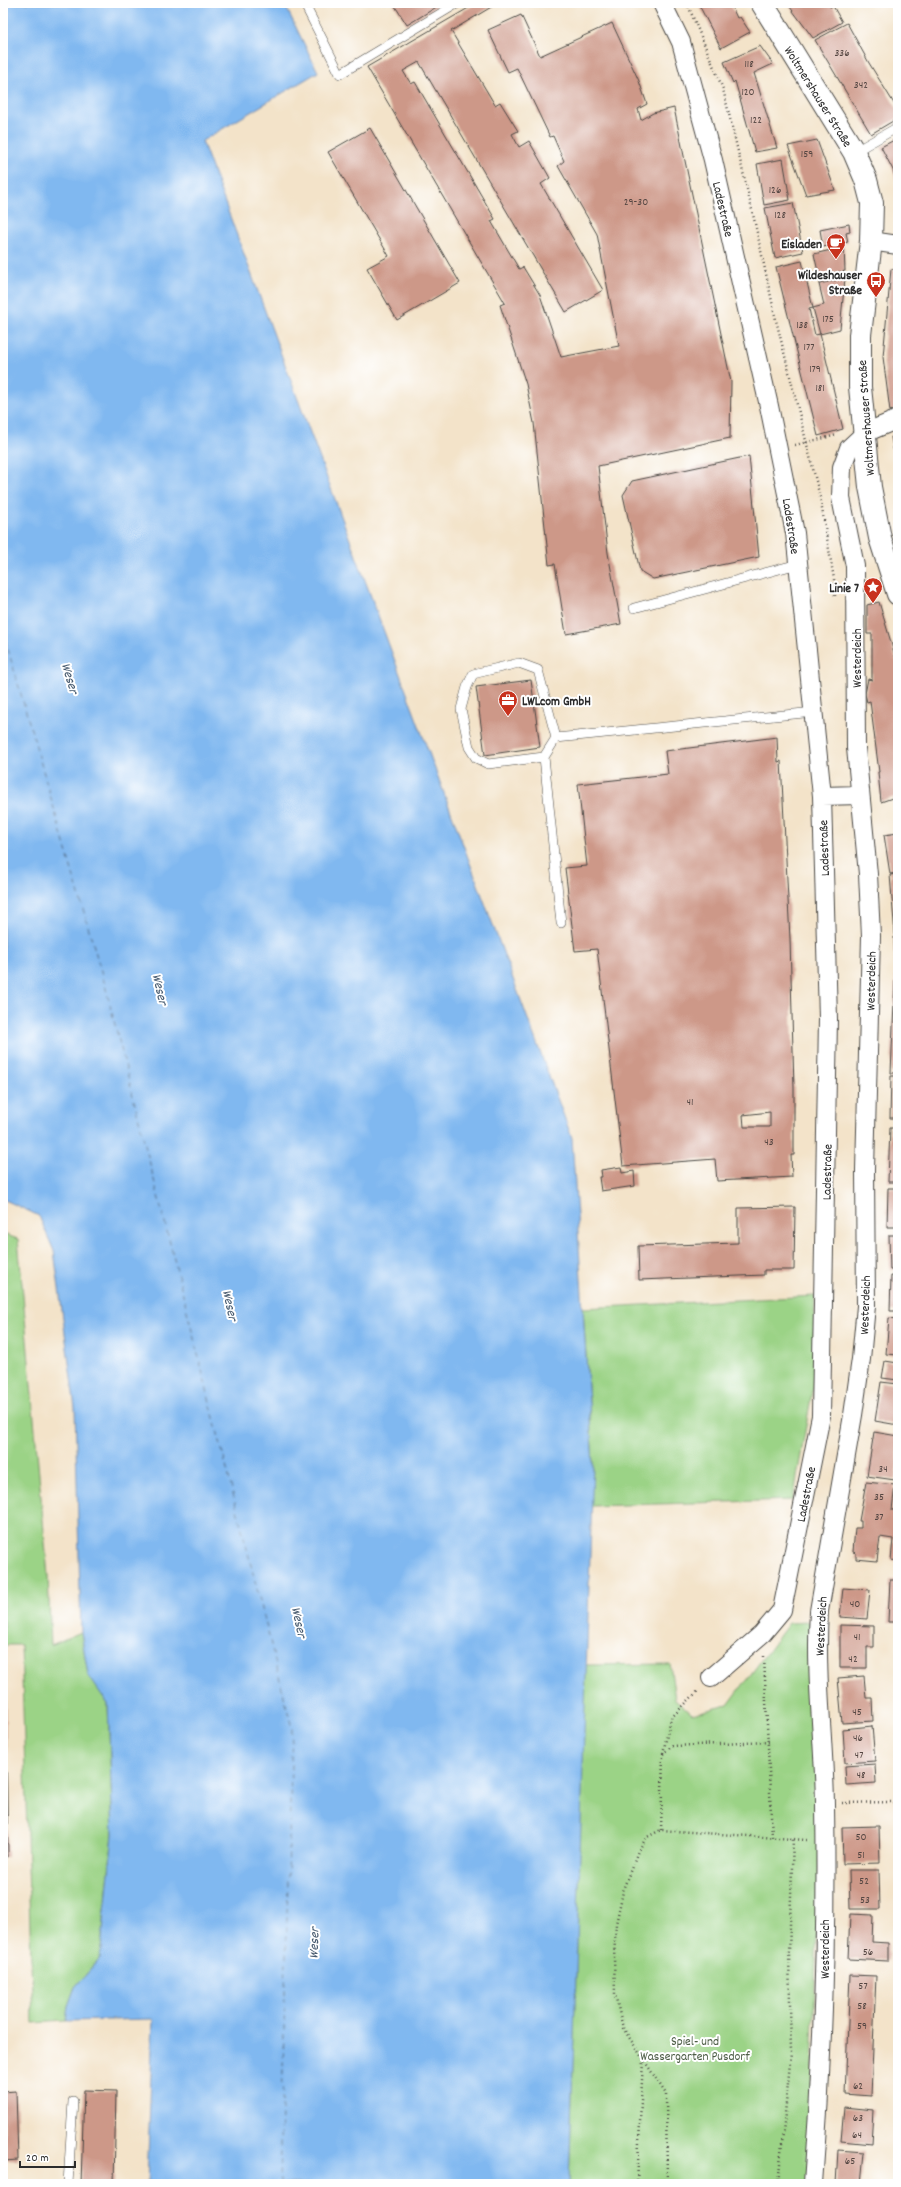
<svg xmlns="http://www.w3.org/2000/svg" width="901" height="2187" viewBox="0 0 901 2187" font-family="Dekko,sans-serif">
  <style>
    .green { fill: #9bd386; stroke: #637f58 }
    .water { fill: #80b8f0; stroke: #56728e }
    .lines { fill: none; stroke-linecap: round; stroke-linejoin: round }
    .ferry { stroke: #495c70; stroke-width: 1; stroke-dasharray: 5 4; stroke-linecap: butt }
    .building { fill: #cd9888; fill-rule: evenodd }
    .service-casing { stroke: #494743; stroke-width: 10 }
    .minor-casing { stroke: #494743; stroke-width: 20 }
    .tertiary-casing { stroke: #494743; stroke-width: 24 }
    .path { stroke: #494743; stroke-width: 2.5; stroke-dasharray: 1 3; stroke-linecap: butt }
    .service { stroke: #fff; stroke-width: 9 }
    .minor { stroke: #fff; stroke-width: 18 }
    .tertiary { stroke: #fff; stroke-width: 22 }
    .labels { text-anchor: middle; stroke-width: 4; stroke-linejoin: round; paint-order: stroke }
    .number-label { font-size: 11px; fill: #544642 }
    .street-label { font-size: 13px; fill: #2b2b2b; stroke: #fff }
    .poi-label { font-size: 13px; font-weight: bold; fill: #2b2b2b; stroke: #fff; text-anchor: end }
    .park-label { font-size: 13px; fill: #4d5d46; stroke: #fff }
    .water-label { font-size: 14px; font-style: italic; fill: #495c70; stroke: #fff }
  </style>
  <rect width="100%" height="100%" fill="#fff"/>
  <filter id="ink" filterUnits="userSpaceOnUse"><feTurbulence type="fractalNoise" baseFrequency=".025" numOctaves="2"/><feDisplacementMap in="SourceGraphic" scale="8" xChannelSelector="R" yChannelSelector="G"/><feConvolveMatrix kernelMatrix="1 2 1 2 8 2 1 2 1" color-interpolation-filters="sRGB"/></filter>
  <filter id="wash" filterUnits="userSpaceOnUse"><feTurbulence type="fractalNoise" baseFrequency=".012" numOctaves="4" result="noise"/><feDisplacementMap in="SourceGraphic" scale="16" xChannelSelector="R" yChannelSelector="G"/><feGaussianBlur stdDeviation="0.9" result="paint"/><feColorMatrix in="noise" values="0 0 0 0 0 0 0 0 0 0 0 0 0 0 0 0 0 1.4 0 .05"/><feComposite in="paint" operator="in"/></filter>
  <g filter="url(#wash)">
    <rect width="100%" height="100%" fill="#f3e3c9"/>
    <path class="green" d="M3,1234l15,5 30,337 3,69 30,-13 7,42 20,30 5,130 -13,125 -25,28 -7,19 -2,15 -33,2 -12,-378h-18z
      M815,1296l-2,90 -20,114 -202,6 2,-42 -10,-156z
      M810,1622l-1,13 11,211 -12,338h-239l17,-519 84,-1 5,35 17,15 36,-9 61,-82z"/>
    <path class="water" d="M3,3h281l34,69 -116,69 370,997 21,327 -24,719h-422l6,-165 -87,2 2,-15 7,-19 25,-28 13,-125 -5,-130 -20,-29 -7,-43 -6,-224 -21,-157 -15,-35 -36,-17z"/>
    <g class="lines">
      <path class="ferry" d="M3,632l102,353 187,743 -12,456"/>
    </g>
    <g id="blocks">
      <path class="building" d="M393,3h50l-36,22z
        M477,3h21l-47,28 44,74 5,-3 18,29 -6,3 7,13 10,-6 21,37 -9,6 62,106 -37,22 -147,-250 -16,9 8,13 4,-2 80,137 -4,2 28,48 4,-2 17,28 21,62 58,-11 -22,-112 -39,-68 6,-5 -11,-25 -3,1 -33,-69 -9,4 -20,-42 33,-15 19,41 72,-33 27,58 8,23 -9,5 3,11 12,-7 21,-5 57,274 -1,56 -132,28 10,87 13,71 -55,10 -11,-70 -6,1 -15,-142 -8,-39 -26,-79 5,-2 -138,-236z
        M698,3h32l7,15 3,-1 10,15 -29,16z
        M787,3h41l2,4 3,-1 9,16 -29,16z
        M847,23l22,40 29,47v8l-27,16 -56,-94z
        M760,46l13,18 -19,9 23,75 -22,4 -20,-71 -2,2 -9,-21z
        M370,128l90,155 -63,37 -30,-52 22,-12 -61,-104z
        M898,138v50l-5,-18 -12,-23z
        M817,140l18,50 -29,5 -18,-49z
        M783,159l7,41 -26,5 -7,-41z
        M793,203l10,49 -28,6 -10,-50z
        M849,224l1,8 -4,1 2,9 -25,5 -3,-17z
        M844,247l1,24 -26,5 -5,-22z
        M802,261l11,47 -4,1 6,26 5,-1 23,95 -25,7 -42,-169z
        M891,269l7,1v138l-8,3 -7,-54z
        M845,278l-5,51 -20,5 -7,-26 11,-3 -5,-21z
        M898,434v36h-1l-6,-33z
        M749,456l10,101 -106,22 -13,-8 -17,-76 9,-14z
        M879,602l19,64v130l-17,6 -3,-30h1l-9,-71 -3,1 -2,-8 3,-15 4,1v-46h-5v-29z
        M531,680l9,67 -55,8 -9,-68z
        M777,737l1,25 3,-1 9,178 4,149v67h-3l1,22 -75,4 -2,-22 -92,7 -26,-217 -22,2 -10,-83 22,-2 -9,-82 90,-10 -3,-23zM770,1112v15h-26l-1,-12z
        M898,833v40l-8,1 -6,-39z
        M898,874v61h-3l-5,-60z
        M894,937h4v136h-7l4,-93z
        M891,1076h7v42h-8z
        M890,1128h8v54h-10z
        M621,1167l1,6 12,-2 1,15 -34,5 -2,-14h3l-1,-7z
        M888,1188h10v39h-11z
        M795,1207l-1,63h-30v5l-125,5 -1,-34 100,-3v-35z
        M889,1235h9v35h-8z
        M891,1276l7,1v34h-8z
        M889,1318l9,1v36l-12,-1z
        M885,1361l13,2v17l-16,-2z
        M881,1382l17,2v41l-23,-4z
        M874,1432l24,4v24l-3,20 -28,-4z
        M866,1482l29,3 -3,25 6,1v50l-7,-1 2,-21 -13,-2 -3,24 -21,-2v-6l-3,-1 2,-24h6v-7h-2z
        M890,1580h8v42h-10z
        M843,1588l27,2 -3,29 -27,-2z
        M840,1625l34,1v21h-7v21h-27z
        M864,1676l2,22h6l1,23 -31,2 -4,-45z
        M3,1678h2l3,179h-5z
        M872,1726l3,35 -30,2 -2,-34z
        M875,1764l1,19 -30,2 -1,-19z
        M879,1826l1,37 -37,1 -1,-37z
        M849,1870h30l1,39h-30z
        M850,1914l23,1 -1,27 16,1v18l-40,-2z
        M850,1975l26,1 -5,120 -26,-2z
        M84,2090l32,1 -2,93h-33z
        M16,2091l2,69 -14,1 1,7h-2v-76z
        M844,2107l29,3 -2,34 -30,-3z
        M838,2150l26,2 -3,32h-25z"/>
    </g>
  </g>
  <g filter="url(#ink)">
    <use href="#blocks" fill-opacity="0" stroke="#494743" stroke-width="1"/>
    <g class="lines">
      <defs>
        <path id="service" d="M304,3l36,71 118,-71
          M854,152l44,-25
          M634,608l164,-44
          M556,738l-12,19 -56,7 -12,-6 -7,-11 -8,-38 6,-22 6,-13 46,-11 19,7 18,68 258,-26
          M544,757l17,166
          M68,2184l5,-83"/>
        <path id="minor" d="M662,3l19,39 32,118 56,246 26,127 27,263 6,223 -7,397 -39,194 -20,24 -51,44
          M871,241l27,4
          M822,796l38,-1
          M813,2184c10,-126 14,-253 12,-380 -1,-64 -10,-129 -6,-193l34,-196 8,-56 5,-53 -1,-136 6,-234 -3,-62 -12,-126 -1,-182 -14,-68 1,-31 7,-19 16,-15 33,-14"/>
        <path id="tertiary" d="M762,3l92,149 12,28 6,23 -1,38 -11,94v52l10,100 10,51 18,56"/>
      </defs>
      <use href="#service" class="service-casing"/>
      <use href="#minor" class="minor-casing"/>
      <use href="#tertiary" class="tertiary-casing"/>
      <path class="path" d="M687,3l36,86 30,125 23,106 44,177 14,82 1,17
        M795,445l42,-10
        M764,1656l8,181
        M663,1753l8,-35 27,-27
        M842,1803l50,-1 6,3
        M661,1830l2,-76 9,-8 97,-4
        M637,2184l6,-124
        M667,2184l-1,-90 -43,-66 -8,-34 -1,-37 2,-33 8,-37 14,-36 9,-14 14,-7 146,10
        M778,2184l13,-131 -2,-100 4,-114"/>
      <use href="#service" class="service"/>
      <use href="#minor" class="minor"/>
      <use href="#tertiary" class="tertiary"/>
    </g>
  </g>
  <defs>
    <symbol id="cafe-pin" viewBox="-11 -11 22 30"><path d="M0 17L-7.5 6A9.5 9.5 0 1 1 7.5 6Z" fill="#c8321e" stroke="#fff"/><path d="M-5.5-4.5H6V0H3Q3 3.5 0 3.5H-2.5Q-5.5 3.5-5.5 0ZM3-3.2v2h1.7v-2ZM-6 4.5H4V6H-6Z" fill="#fff"/></symbol>
    <symbol id="bus-pin" viewBox="-11 -11 22 30"><path d="M0 17L-7.5 6A9.5 9.5 0 1 1 7.5 6Z" fill="#c8321e" stroke="#fff"/><path d="M-5-6H5V4H4V6H2V4H-2V6H-4V4H-5ZM-3.5-4V0h7V-4ZM-3.5 1.2v1.5H-2V1.2ZM2 1.2v1.5H3.5V1.2Z" fill="#fff"/></symbol>
    <symbol id="sight-pin" viewBox="-11 -11 22 30"><path d="M0 17L-7.5 6A9.5 9.5 0 1 1 7.5 6Z" fill="#c8321e" stroke="#fff"/><path d="M0-6L1.8-2.2L6-1.7L2.9 1.2L3.7 5.4L0 3.3L-3.7 5.4L-2.9 1.2L-6-1.7L-1.8-2.2Z" fill="#fff"/></symbol>
    <symbol id="office-pin" viewBox="-11 -11 22 30"><path d="M0 17L-7.5 6A9.5 9.5 0 1 1 7.5 6Z" fill="#c8321e" stroke="#fff"/><path d="M-6-3h4V-5.5h4V-3h4V5H-6ZM-1-4.5V-3h2v-1.5ZM-6 0V1H6V0Z" fill="#fff"/></symbol>
  </defs>
  <g fill-rule="evenodd">
    <use href="#cafe-pin" x="825" y="232" width="22" height="30"/>
    <use href="#bus-pin" x="865" y="270" width="22" height="30"/>
    <use href="#sight-pin" x="862" y="576" width="22" height="30"/>
    <use href="#office-pin" x="497" y="689" width="22" height="30"/>
  </g>
  <g class="labels">
    <g class="number-label">
      <text x="842" y="56">336</text>
      <text x="749" y="67">118</text>
      <text x="861" y="88">342</text>
      <text x="748" y="95">120</text>
      <text x="756" y="123">122</text>
      <text x="807" y="157">159</text>
      <text x="775" y="193">126</text>
      <text x="636" y="205">29-30</text>
      <text x="780" y="218">128</text>
      <text x="828" y="322">175</text>
      <text x="802" y="328">138</text>
      <text x="809" y="350">177</text>
      <text x="815" y="372">179</text>
      <text x="820" y="391">181</text>
      <text x="690" y="1105">41</text>
      <text x="769" y="1145">43</text>
      <text x="883" y="1472">34</text>
      <text x="879" y="1500">35</text>
      <text x="879" y="1520">37</text>
      <text x="855" y="1607">40</text>
      <text x="857" y="1640">41</text>
      <text x="853" y="1662">42</text>
      <text x="857" y="1715">45</text>
      <text x="858" y="1741">46</text>
      <text x="859" y="1758">47</text>
      <text x="861" y="1778">48</text>
      <text x="861" y="1840">50</text>
      <text x="861" y="1858">51</text>
      <text x="864" y="1884">52</text>
      <text x="865" y="1903">53</text>
      <text x="868" y="1955">56</text>
      <text x="863" y="1989">57</text>
      <text x="862" y="2009">58</text>
      <text x="862" y="2029">59</text>
      <text x="858" y="2089">62</text>
      <text x="858" y="2121">63</text>
      <text x="857" y="2138">64</text>
      <text x="850" y="2164">65</text>
    </g>
    <g class="street-label">
      <text transform="translate(819 96) rotate(58)" y="5">Woltmershauser Straße</text>
      <text transform="translate(724 209) rotate(77)" y="5">Ladestraße</text>
      <text transform="translate(865 418) rotate(-94)" y="5">Woltmershauser Straße</text>
      <text transform="translate(792 526) rotate(81)" y="5">Ladestraße</text>
      <text transform="translate(856 658) rotate(-90)" y="5">Westerdeich</text>
      <text transform="translate(823 848) rotate(-92)" y="5">Ladestraße</text>
      <text transform="translate(870 981) rotate(-89)" y="5">Westerdeich</text>
      <text transform="translate(826 1172) rotate(-89)" y="5">Ladestraße</text>
      <text transform="translate(864 1305) rotate(-88)" y="5">Westerdeich</text>
      <text transform="translate(805 1494) rotate(-79)" y="5">Ladestraße</text>
      <text transform="translate(820 1626) rotate(-87)" y="5">Westerdeich</text>
      <text transform="translate(824 1949) rotate(-90)" y="5">Westerdeich</text>
    </g>
    <g class="poi-label">
      <text x="822" y="248">Eisladen</text>
      <text x="862" y="279">Wildeshauser<tspan x="862" dy="15">Straße</tspan></text>
      <text x="859" y="592">Linie 7</text>
      <text x="522" y="705" text-anchor="start">LWLcom GmbH</text>
    </g>
    <g class="park-label">
      <text x="695" y="2045">Spiel- und<tspan x="695" dy="15">Wassergarten Pusdorf</tspan></text>
    </g>
    <g class="water-label">
      <text transform="translate(71 678) rotate(74)" y="5">Weser</text>
      <text transform="translate(161 989) rotate(77)" y="5">Weser</text>
      <text transform="translate(231 1305) rotate(78)" y="5">Weser</text>
      <text transform="translate(300 1622) rotate(78)" y="5">Weser</text>
      <text transform="translate(313 1943) rotate(-88)" y="5">Weser</text>
    </g>
  </g>
  <rect width="901" height="2187" fill="none" stroke="#fff" stroke-width="16"/>
  <path d="M20 2161v6h55v-6" fill="none" stroke="#2b2b2b" stroke-width="2"/>
  <text x="26" y="2161" font-size="12" fill="#2b2b2b" stroke="#ffffff" stroke-width="3" paint-order="stroke">20 m</text>
</svg>
